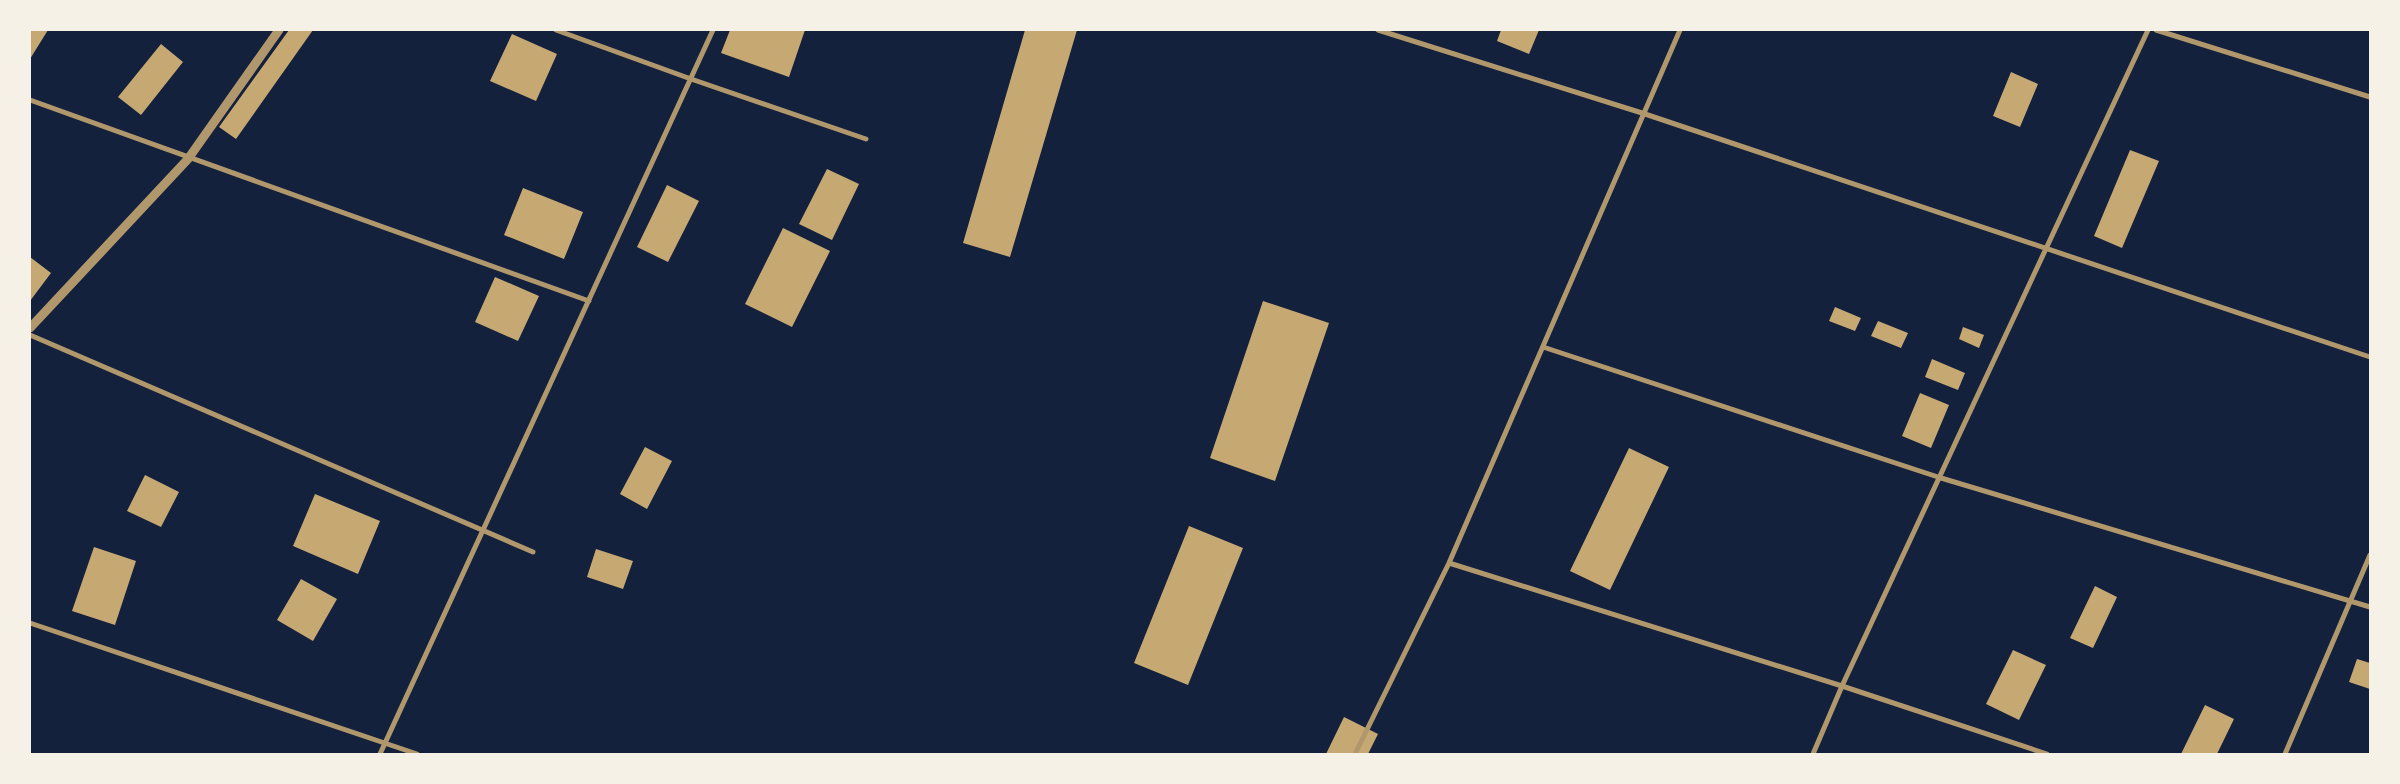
<svg xmlns="http://www.w3.org/2000/svg" width="2400" height="784" viewBox="0 0 2400 784" font-family="'Noto Sans',sans-serif">
  <style>
    .building { fill: #c6a872 }
    .lines { fill: none; stroke-linecap: round; stroke-linejoin: round }
    .minor { stroke: #b1986c; stroke-width: 5 }
    .tertiary { stroke: #b1986c; stroke-width: 9 }
  </style>
  <rect width="100%" height="100%" fill="#14213d"/>
  <path class="building" d="M30,30h18l-18,29z
    M289,30h24l-77,109 -17,-12z
    M730,30h75l-16,47 -68,-24z
    M1025,30h52l-67,227 -47,-14z
    M1501,30h38l-10,24 -32,-13z
    M512,34l45,20 -21,47 -46,-20z
    M161,44l22,18 -42,53 -23,-18z
    M2011,72l27,12 -18,43 -27,-11z
    M2130,150l29,11 -37,87 -28,-12z
    M827,169l32,15 -27,56 -33,-16z
    M667,185l32,16 -31,61 -31,-15z
    M523,188l60,24 -19,47 -60,-24z
    M783,228l47,23 -38,76 -47,-23z
    M30,257l21,16 -21,28z
    M495,277l44,19 -21,45 -43,-19z
    M1263,301l66,22 -54,158 -65,-23z
    M1835,307l26,11 -6,13 -26,-10z
    M1878,321l30,12 -7,15 -30,-12z
    M1963,327l21,8 -5,13 -20,-9z
    M1932,359l33,14 -7,17 -33,-13z
    M1920,393l29,12 -18,43 -29,-12z
    M645,447l27,14 -25,48 -27,-15z
    M1629,448l40,19 -59,123 -40,-19z
    M145,475l34,17 -18,35 -34,-16z
    M315,494l65,27 -22,53 -65,-28z
    M1189,526l54,22 -55,137 -54,-22z
    M94,547l42,14 -21,64 -43,-14z
    M596,549l37,12 -10,28 -36,-12z
    M301,579l36,20 -24,42 -36,-21z
    M2095,586l22,11 -24,51 -23,-10z
    M2013,650l33,15 -27,55 -33,-16z
    M2357,659l13,4v26l-21,-7z
    M2205,705l29,14 -17,35h-36z
    M1344,717l34,17 -10,20h-42z"/>
  <g class="lines">
    <path class="minor" d="M556,30l135,49 175,60
      M1378,30l264,83 728,244
      M2156,30l214,67
      M30,100l559,201
      M30,335l503,217
      M1543,347l398,131 429,129
      M1449,563l393,123 205,68
      M30,623l387,131
      M380,754l333,-724
      M1355,754l94,-191 231,-533
      M1813,754l29,-68 306,-656
      M2285,754l85,-199"/>
    <path class="tertiary" d="M30,328l158,-169 91,-129"/>
  </g>
  <rect width="2400" height="784" fill="none" stroke="#f6f1e7" stroke-width="62"/>
</svg>
